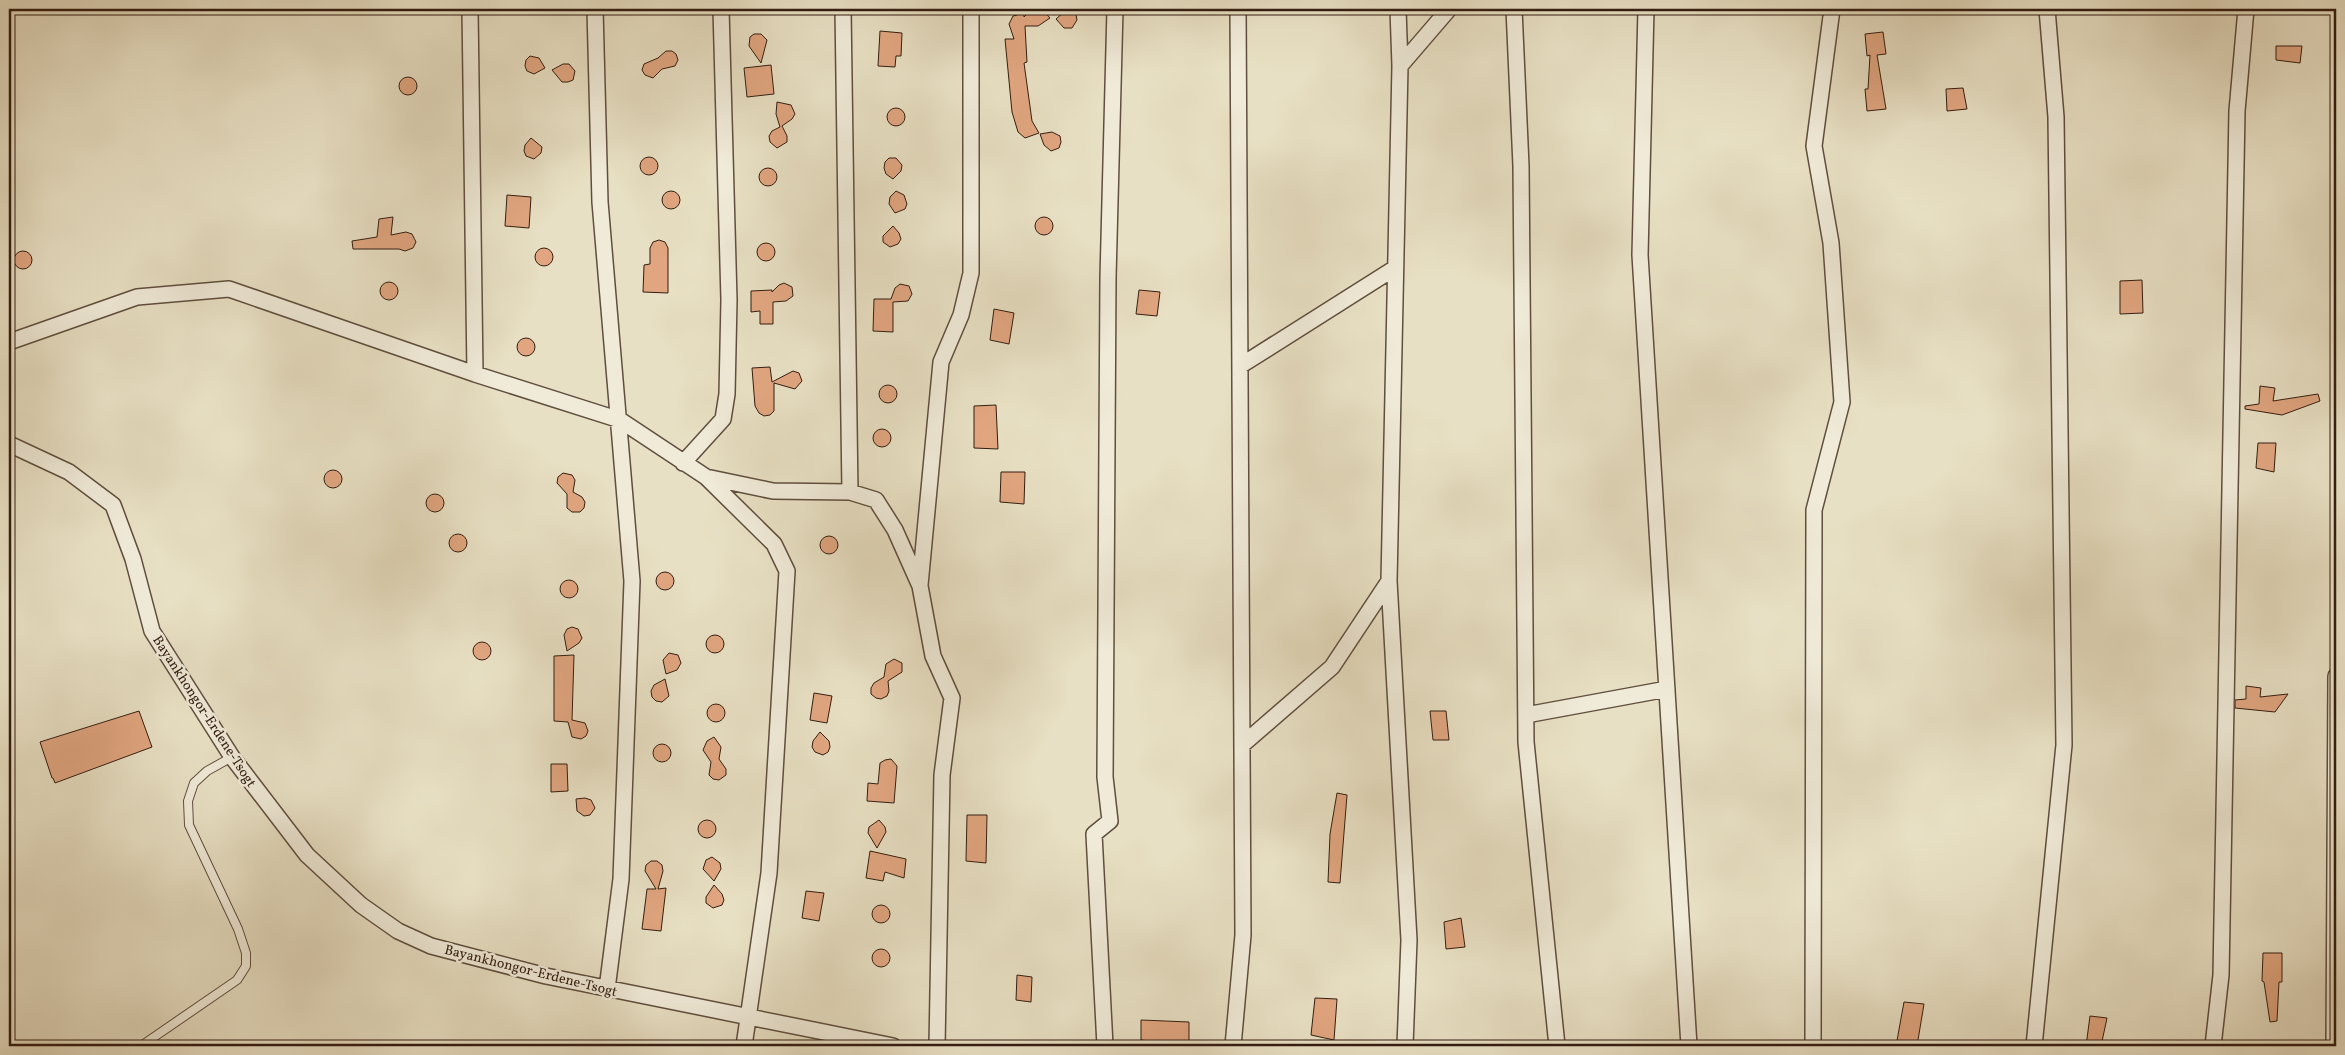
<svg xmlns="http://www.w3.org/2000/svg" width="2345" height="1055" viewBox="0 0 2345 1055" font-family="Vollkorn,serif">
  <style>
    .building { fill: #e1a680; stroke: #331d11 }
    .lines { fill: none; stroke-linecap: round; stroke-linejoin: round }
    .lane-casing { stroke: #604e3e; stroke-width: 10 }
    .street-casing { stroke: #604e3e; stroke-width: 18 }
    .lane { stroke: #f0ebd9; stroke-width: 8 }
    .street { stroke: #f0ebd9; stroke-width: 15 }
    .labels { text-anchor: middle; stroke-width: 5; stroke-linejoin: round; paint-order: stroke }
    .street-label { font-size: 14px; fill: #331d11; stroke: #f0ebd9 }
  </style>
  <rect width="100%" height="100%" fill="#e8e0c4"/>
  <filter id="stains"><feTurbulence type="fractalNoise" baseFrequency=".004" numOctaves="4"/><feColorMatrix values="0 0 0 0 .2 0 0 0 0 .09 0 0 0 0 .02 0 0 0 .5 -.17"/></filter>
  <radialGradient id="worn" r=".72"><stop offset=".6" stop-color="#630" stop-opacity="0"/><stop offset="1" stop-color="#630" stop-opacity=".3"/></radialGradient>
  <path class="building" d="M1032,9h10l8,9 -12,8h-13l2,36 -3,1 8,58 7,12 -14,5 -7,-6 -6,-20 -7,-73h9l-5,-15 4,-8 11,-3v4z
    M1065,11h6l5,3 1,6 -5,8h-8l-8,-9z
    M880,31l22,2 -1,23h-5l-1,11 -17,-1z
    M1883,32l3,22 -9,1 9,54 -19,2 -2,-22h3l2,-34 -3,1 -2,-22z
    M754,34h7l6,6 -6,23 -12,-17 1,-9z
    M2276,46h26l-2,17 -24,-3z
    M666,51h6l4,3 2,6 -3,6 -13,3 -9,9 -8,-3 -3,-5 2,-6 14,-6z
    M530,56l9,2 6,10 -11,6 -7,-3 -2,-5 1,-6z
    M563,64h6l6,7 -2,9 -5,2h-6l-10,-12z
    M771,65l3,29 -27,3 -3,-29z
    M399 86a9 9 0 1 1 18 0a9 9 0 1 1-18 0Z
    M1963,88l4,21 -20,2 -1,-22z
    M777,102l14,3 4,9 -3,5 -10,7 5,10v6l-10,6 -7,-6 -1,-6 3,-5 8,-4 -4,-13z
    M887 117a9 9 0 1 1 18 0a9 9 0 1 1-18 0Z
    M1052,132l8,4 1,6 -2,6 -8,3 -7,-6 -4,-11z
    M531,138l11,9 -1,6 -7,6 -8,-3 -2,-5 1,-6z
    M640 166a9 9 0 1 1 18 0a9 9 0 1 1-18 0Z
    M889,158h7l6,7 -1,6 -8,8 -7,-5 -2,-6 1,-6z
    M759 177a9 9 0 1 1 18 0a9 9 0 1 1-18 0Z
    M662 200a9 9 0 1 1 18 0a9 9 0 1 1-18 0Z
    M896,191l8,4 3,9 -2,5 -10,4 -6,-9 1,-7z
    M507,195l24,2 -2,31 -24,-2z
    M1035 226a9 9 0 1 1 18 0a9 9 0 1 1-18 0Z
    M393,217l-2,18 15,-3 6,2 4,8 -3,6 -8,3 -6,-2h-46l-1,-8 25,-4 2,-18z
    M893,226l6,7 2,6 -3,5 -8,3 -7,-5v-6z
    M659,240l6,2 3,6v45l-25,-1 1,-27 6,-1v-16l3,-6z
    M757 252a9 9 0 1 1 18 0a9 9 0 1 1-18 0Z
    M535 257a9 9 0 1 1 18 0a9 9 0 1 1-18 0Z
    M14 260a9 9 0 1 1 18 0a9 9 0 1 1-18 0Z
    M2142,280l1,33 -23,1v-33z
    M380 291a9 9 0 1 1 18 0a9 9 0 1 1-18 0Z
    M784,283l8,4 1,9 -7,5 -13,1v22h-13v-13l-9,1v-21l21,-1v2l7,-7z
    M900,284l9,2 3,8 -4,7 -15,1v30l-20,-1 1,-32h17l4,-11z
    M1139,290l21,2 -3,24 -21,-2z
    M994,309l20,4 -5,31 -19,-4z
    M517 347a9 9 0 1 1 18 0a9 9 0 1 1-18 0Z
    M770,367l2,15 21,-11 6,2 3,8 -7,8 -21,-6v28l-4,4 -6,1 -5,-3 -4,-7 -3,-38z
    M879 394a9 9 0 1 1 18 0a9 9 0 1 1-18 0Z
    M2260,386l15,2 -2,13 45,-7 2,7 -38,14 -37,-6v-3l14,-2z
    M996,405l2,44 -24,-1v-42z
    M873 438a9 9 0 1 1 18 0a9 9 0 1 1-18 0Z
    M2258,443h18l-2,29 -18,-4z
    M324 479a9 9 0 1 1 18 0a9 9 0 1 1-18 0Z
    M1001,472h24l-1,32 -24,-2z
    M563,473l9,2 3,5 -2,12 9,5 3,5 -1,6 -4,4h-8l-5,-4v-14l-10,-11 1,-6z
    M426 503a9 9 0 1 1 18 0a9 9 0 1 1-18 0Z
    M449 543a9 9 0 1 1 18 0a9 9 0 1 1-18 0Z
    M820 545a9 9 0 1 1 18 0a9 9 0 1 1-18 0Z
    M656 581a9 9 0 1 1 18 0a9 9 0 1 1-18 0Z
    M560 589a9 9 0 1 1 18 0a9 9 0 1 1-18 0Z
    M572,627l6,2 4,9 -3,5 -12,8 -3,-16 3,-6z
    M706 644a9 9 0 1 1 18 0a9 9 0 1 1-18 0Z
    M473 651a9 9 0 1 1 18 0a9 9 0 1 1-18 0Z
    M669,653l9,2 3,8 -4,7 -11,4 -3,-14z
    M574,655l-2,65 13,3 3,8 -2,5 -5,3 -9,-2 -4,-15 -14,-1v-65z
    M894,659l8,4v9l-14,9 1,10 -2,5 -6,3 -5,-1 -5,-4v-6l3,-5 10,-6 2,-13z
    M665,679l4,17 -7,6 -6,-1 -4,-4 -1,-6 3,-6z
    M2246,686l15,2 -1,9 28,-3 -13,18 -40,-4v-8l11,-1z
    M814,693l18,3 -5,27 -17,-3z
    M707 713a9 9 0 1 1 18 0a9 9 0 1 1-18 0Z
    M139,711l13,36 -97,36 -2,-5h-1l-12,-36z
    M1430,711h16l3,29h-16z
    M820,732l9,9 1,6 -2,5 -5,3 -8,-3 -3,-5 1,-6z
    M714,737l7,10 -2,12 7,10v6l-7,5 -6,-1 -4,-4 2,-13 -8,-12 4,-9z
    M653 753a9 9 0 1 1 18 0a9 9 0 1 1-18 0Z
    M891,759l6,7 -3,37 -27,-2 1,-18 10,1 2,-21 5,-3z
    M551,764h16l1,27 -17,1z
    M1337,793l10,2 -7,88 -12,-1 2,-48z
    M585,798l6,2 4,8 -5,7 -6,1 -7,-5 -1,-12z
    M967,815h20l-1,48 -20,-2z
    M698 829a9 9 0 1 1 18 0a9 9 0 1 1-18 0Z
    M879,820l6,7 1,5 -9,16 -9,-15 1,-6z
    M870,851l36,8 -2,19 -19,-6 -2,9 -17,-3z
    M712,857l8,6 1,6 -7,12 -11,-12 3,-9z
    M651,861h6l5,4 1,6 -5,18 8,-1 -5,43 -19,-2 5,-40h9l-11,-18 1,-6z
    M714,885l8,9 2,6 -2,5 -9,3 -7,-5v-6z
    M806,891l18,2 -5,28 -17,-3z
    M872 914a9 9 0 1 1 18 0a9 9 0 1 1-18 0Z
    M1461,918l4,29 -19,2 -2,-27z
    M872 958a9 9 0 1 1 18 0a9 9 0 1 1-18 0Z
    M2263,953h19v29h-3l-2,39 -7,1 -6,-40 -2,-1z
    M1017,975l15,2 -1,25 -15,-2z
    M1315,998l22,1 -3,41 -23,-5z
    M1904,1002l20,2 -7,42h-21z
    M2090,1016l17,2 -6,28h-15z
    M1141,1020l48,2v23l-48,-5z"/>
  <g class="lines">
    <defs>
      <path id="lane" d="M141,1046l96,-66 9,-14v-13l-8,-24 -49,-104 -1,-24 6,-18 13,-12 25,-14"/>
      <path id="street" d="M470,9l5,365
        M595,9l5,193 32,379 -11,298 -14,110
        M843,9l7,483
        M1398,9l2,57 -11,515 20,359 -4,106
        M1514,9l7,157 5,576 31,304
        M1646,9l-6,246 49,791
        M1400,66l49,-57
        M9,342l128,-45 92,-8 246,85 145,46 86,57 68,67 13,27 -18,302 -25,173
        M1240,366l155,-98
        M9,444l60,28 44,33 20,54 19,72 80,126 75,98 54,50 37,26 33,15 115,30 347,70
        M683,463l40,-44 4,-25 2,-94 -8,-291
        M706,477l67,14 77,1 26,8 19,30 25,56 13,70 19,42 -10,77 -5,271
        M920,585l21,-223 20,-47 10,-42v-264
        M1526,715l141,-26
        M1242,745l90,-78 57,-86
        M1105,1046l-11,-212 16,-13 -5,-44 3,-499 7,-269
        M1233,1046l10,-111 -5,-926
        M1813,1046l1,-536 28,-108 -11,-159 -17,-97 18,-137
        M2034,1046l30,-301 -8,-628 -9,-108
        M2213,1046l8,-71 16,-864 9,-102
        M2334,1046l2,-370"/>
    </defs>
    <use href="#lane" class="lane-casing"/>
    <use href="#street" class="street-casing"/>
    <use href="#lane" class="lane"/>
    <use href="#street" class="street"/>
  </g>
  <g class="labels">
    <g class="street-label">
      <text transform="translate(205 711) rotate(57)" y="5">Bayankhongor-Erdene-Tsogt</text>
      <text transform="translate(531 970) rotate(14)" y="5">Bayankhongor-Erdene-Tsogt</text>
    </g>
  </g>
  <rect width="2345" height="1055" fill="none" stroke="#e8e0c4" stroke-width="30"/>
  <rect x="10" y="10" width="2325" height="1035" fill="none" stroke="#331d11" stroke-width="2.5"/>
  <rect x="15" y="15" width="2315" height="1025" fill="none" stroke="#331d11"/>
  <rect width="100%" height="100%" filter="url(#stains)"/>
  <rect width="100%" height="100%" fill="url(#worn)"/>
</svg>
